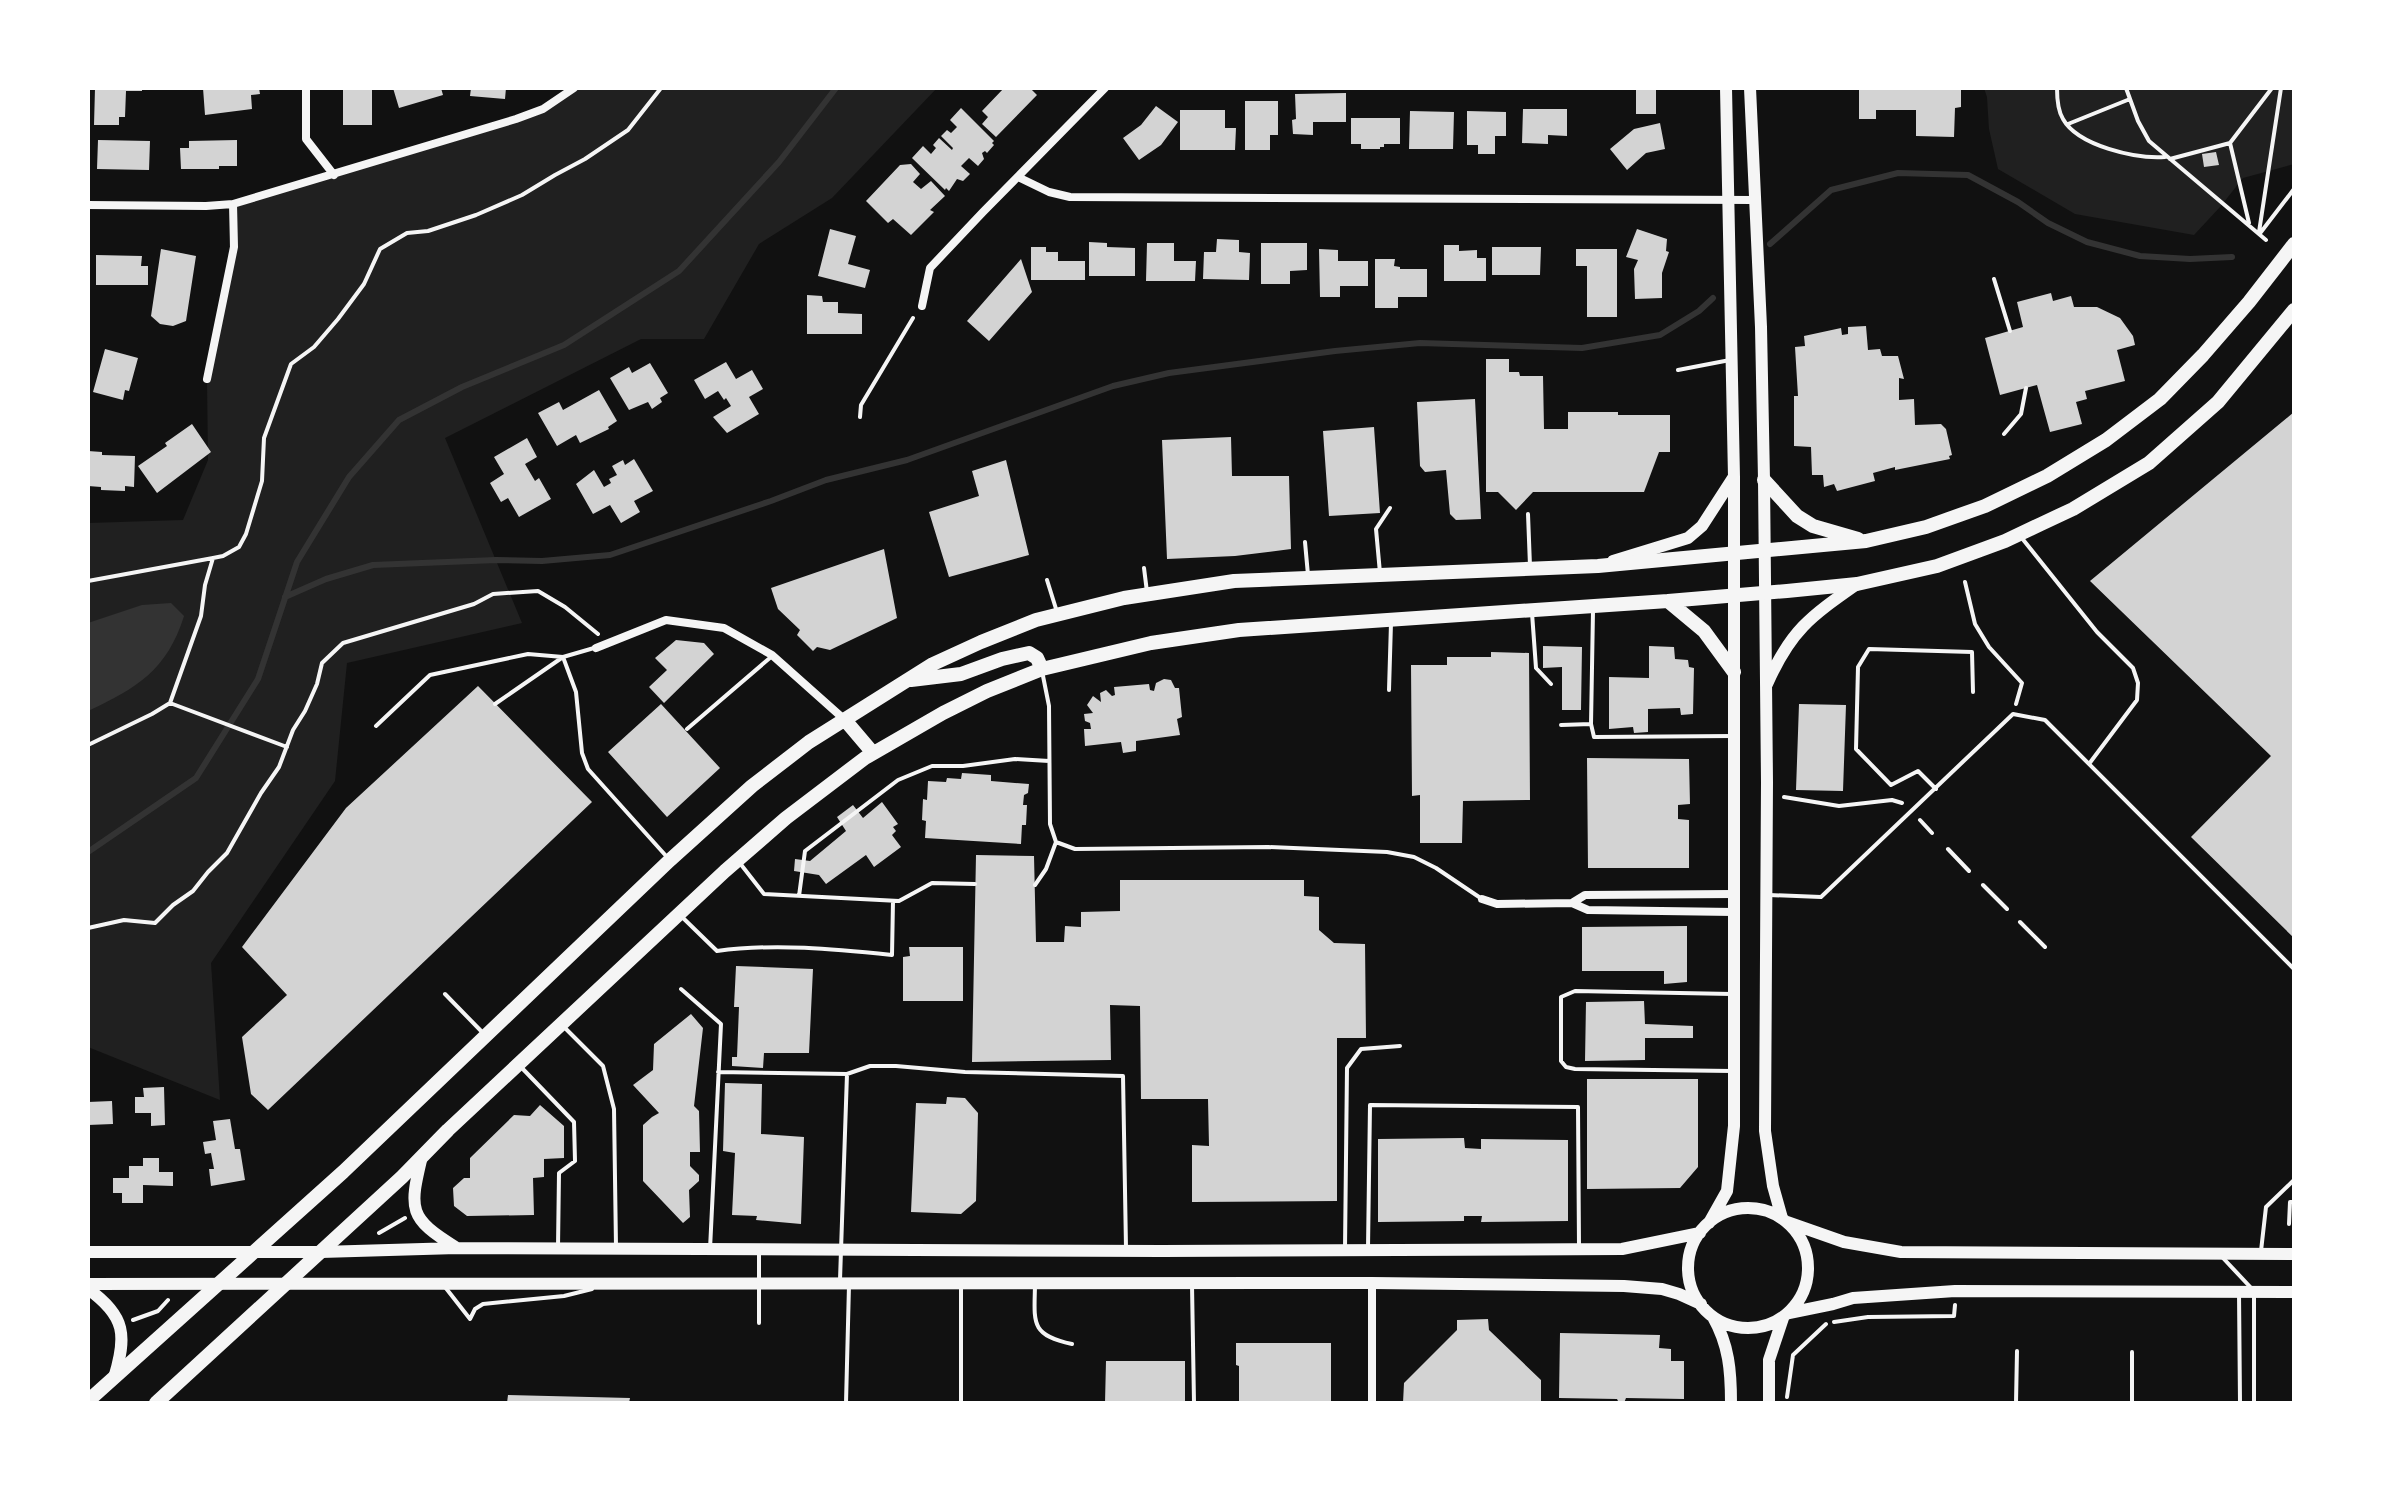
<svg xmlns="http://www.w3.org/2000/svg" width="2382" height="1491" viewBox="0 0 2382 1491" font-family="Rubik,sans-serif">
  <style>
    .green { fill: #202020 }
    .water { fill: #333 }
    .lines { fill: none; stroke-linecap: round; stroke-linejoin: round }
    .stream { stroke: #333; stroke-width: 6 }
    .building { fill: #d3d3d3 }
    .path { stroke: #f5f5f5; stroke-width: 4 }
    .service { stroke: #f5f5f5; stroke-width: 4 }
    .minor { stroke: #f5f5f5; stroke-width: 8 }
    .secondary { stroke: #f5f5f5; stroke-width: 12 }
    .trunk { stroke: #f5f5f5; stroke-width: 14 }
  </style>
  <rect width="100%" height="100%" fill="#111"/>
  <path class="green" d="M573,88h364l-105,110 -73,46 -55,95h-63l-196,99 77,185 -175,40 -12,118 -124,182 9,137 -132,-53v-524l95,-3 25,-60 -1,-81 18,-89 8,-86 310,-95z
    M1984,88h310v76l-51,14 -23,29 -26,28 -119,-21 -77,-45 -9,-40 -2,-32z"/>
  <path class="water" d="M171,603l13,13c-17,54 -47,72 -96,95v-88l54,-18z"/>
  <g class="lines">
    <path class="stream" d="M1770,244l61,-54 67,-17 70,2 50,27 30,21 39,19 53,14 50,3 42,-2
      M285,597l41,-18 47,-14 123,-5 46,1 68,-6 161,-54 55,-21 81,-20 206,-74 56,-13 166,-22 85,-8 162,5 78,-13 39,-24 14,-13
      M88,852l108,-74 62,-99 39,-117 52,-85 50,-57 63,-33 102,-42 115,-74 100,-109 57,-74"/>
  </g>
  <path class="building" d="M95,88h47v3h-16l-1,26h-6v8h-25z
    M203,88h56l1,6 -9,1 1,14 -47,6z
    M343,88h29v37h-29z
    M393,88h48l2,7 -44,13z
    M471,88h35l-1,11 -35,-3z
    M1004,88h26l7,7 -41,42 -14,-13 6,-7 -6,-6z
    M1636,88h20v26h-20z
    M1859,88h102v19l-6,1 -1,29 -38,-1v-26h-40v9h-17z
    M1346,93v29h-33v13l-20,-1 -1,-14 4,-1 -1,-25z
    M1245,101h33v34h-8v15h-25z
    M1156,106l22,16 -17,23 -22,15 -16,-22 18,-13z
    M961,108l33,33 -2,2 2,2 -7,8 -2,-2 -3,2 2,6 -6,7 -9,-8 -8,8 9,8 -7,7 -6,-2 -8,12 -3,-3 -1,2 -33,-32 11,-12 8,8 5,-6 -3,-3 6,-7 13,12 1,-2 -12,-12 6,-6 4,3 6,-6 -7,-7z
    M1523,109h44v27l-19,-1v9l-26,-1z
    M1180,110h45v18h11l-1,22h-55z
    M1410,111l44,1 -1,37h-44z
    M1467,111l39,1v24h-11v18h-17v-9h-11z
    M1351,118h49v26h-16v3h-4v2h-19v-5h-10z
    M1660,123l5,26 -19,4 -19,17 -17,-21 24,-20z
    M98,140l52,1 -1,29 -52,-1z
    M237,140v26h-18v3h-38l-1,-21h9v-7z
    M2216,152l3,13 -15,2 -2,-13z
    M911,164l9,10 -7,8 8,7 10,-8 14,15 -15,14 4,2 -23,23 -18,-16 -5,4 -22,-22 34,-36z
    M830,229l26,7 -8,28 22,6 -5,18 -47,-12z
    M1637,229l30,10 -1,12 3,1 -7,21v25l-27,1 -1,-30 4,-9 -12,-3z
    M1217,239l22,1v12l11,1 -1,27 -46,-1 1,-27h12z
    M1089,242l18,1v4l28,1v28h-46z
    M1147,243h27v18h22l-1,20h-49z
    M1261,243h46v27l-17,1v13h-29z
    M1444,245h15v6l18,-1v8h9v23h-42z
    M1031,247h15v5h12v9h27v19h-54z
    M1492,247h49l-1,28h-48z
    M161,249l35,7 -10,65 -13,5 -13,-2 -9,-8z
    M1319,249l19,1v11h30v25h-28v11h-20z
    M1576,249h41v68h-30v-51h-11z
    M96,255l46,1 -1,10h7v19h-52z
    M1021,259l11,33 -43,49 -22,-20z
    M1375,259h20l-1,7 6,1v2h27v28h-29v11h-23z
    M2051,293l2,8 18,-5 3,11h23l23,11 13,18 2,9 -18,5 8,31 -40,10 2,8 -11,3 6,22 -32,8 -13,-47 -37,10 -15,-57 38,-11 -6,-25z
    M807,295l15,1 1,6h15v11l24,1v20h-55z
    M1866,326l2,24 12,-1 2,7h16l6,23 -5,-1v22l15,-1 1,26 26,-1 5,5 6,26 -3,1 1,3 -55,11v-3l-22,6 2,8 -38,10 -3,-7 -10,3 -1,-12h-11l-1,-28 -17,-1v-50h4l-3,-49 10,-1 -1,-10 37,-8 1,7 6,-1v-7z
    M105,349l33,9 -9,33 -4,-1 -2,10 -30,-8z
    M1486,359h23v13h10l1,4h23l1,53h24v-17h50v3h52v37h-11l-15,40h-111l-17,18 -18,-18h-12z
    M726,362l10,17 16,-9 11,19 -14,8 10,17 -32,19 -14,-16 18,-11 -5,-8 -2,2 -6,-9 -13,8 -11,-19z
    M650,363l18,30 -8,5 2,4 -10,7 -4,-7 -19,8 -19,-32 19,-11 3,6z
    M599,390l18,31 -9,6 1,2 -29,14 -4,-8 -19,11 -19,-33 21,-11 4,8z
    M1475,399l6,120 -25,1 -6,-6 -4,-44 -21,2 -5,-6 -3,-64z
    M2294,412v526l-103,-101 80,-81 -181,-175z
    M192,424l19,28 -54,41 -19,-27 29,-20 -2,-3z
    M1374,427l6,86 -51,3 -6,-85z
    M1231,437l1,39h57l2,73 -56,7 -68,3 -5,-119z
    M527,438l10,19 -12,7 10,17 4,-3 12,21 -32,18 -11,-19 -7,4 -11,-19 14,-9 -10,-17z
    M88,451l14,1v3l33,1 -1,31 -9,-1v5l-24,-1v-3l-13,-1z
    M634,459l19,32 -19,10 6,11 -19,11 -11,-18 -17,9 -17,-30 18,-14 10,17 7,-4 -2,-4 8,-4 -5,-9 11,-6 2,5z
    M1006,460l23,95 -80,22 -20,-65 50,-16 -7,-25z
    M884,549l13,69 -67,32 -13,-3 -4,4 -16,-16 3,-5 -22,-21 -7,-21z
    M676,640l28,3 10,11 -50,49 -15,-16 18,-17 -12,-12z
    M1543,646l39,1 -1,63h-19v-43l-19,1z
    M1649,646l25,1 1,12 13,1 1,7 5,1 -1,46 -12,1 -1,-7 -32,1v23l-14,1 -1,-6 -24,2v-52l40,1z
    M1491,652l38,1 1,147 -67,1 -1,42h-42v-48l-8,1 -1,-131h36v-8h44z
    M1164,679l7,1 4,8h4l3,29 -5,2 3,16 -44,6v10l-13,2 -2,-11 -36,4 -1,-17h7l-1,-6 -5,-2 -1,-7 9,-1 -6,-8 6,-9 8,6 -1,-9 6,-3 6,6 3,-1 -1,-8 35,-3 1,6 4,1 2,-8z
    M478,686l114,116 -324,308 -17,-16 -9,-57 45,-42 -45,-48 104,-139z
    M661,704l59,64 -53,49 -59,-65z
    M1799,704l47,1 -3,86 -47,-1z
    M1587,758l102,1 1,45 -12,1v14l11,1v48h-101z
    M962,773l29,2v6l38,3 -1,9 -4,2 -1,10h4l-1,20h-4l-1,19 -96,-6 1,-17 -4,-1 1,-21 4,1 1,-19 18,1 1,-4 14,1z
    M882,802l16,22 -5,3 3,4 -4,4 9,12 -27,20 -8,-12 -40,29 -7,-9 -25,-4 1,-12 15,2 36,-30 -9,-14 16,-12 10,13z
    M976,855l58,1 2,86h28l1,-16 16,1v-15l39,-1v-31h184v16l15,1v33l15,13 31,1 1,94h-29v163l-145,1v-57l17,1 -1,-47h-67l-1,-93 -30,-1 1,55 -139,2z
    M1687,926v56l-23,2v-13h-82v-44z
    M909,947h54v54h-60v-44l7,-1z
    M736,966l77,3 -4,84h-45l-1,15 -31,-2v-9h5l2,-50h-5z
    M1644,1001l1,23 48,2v12h-48v22l-60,1 1,-59z
    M691,1014l12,14 -9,78 5,5 1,41h-10v14l9,9v6l-10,9 1,27 -7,6 -40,-42v-56l9,-8 7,-4 -26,-28 20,-15 1,-26z
    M1587,1079h111v88l-18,21 -93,1z
    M725,1083l37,1 -1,50 43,3 -3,87 -45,-4 1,-4 -25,-1 3,-62 -12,-2z
    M164,1087l1,38 -14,1v-13h-16v-16h9l-1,-9z
    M947,1097l18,1 13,15 -2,88 -15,13 -50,-2 5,-109 30,1z
    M112,1101l1,23 -25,1v-23z
    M540,1105l24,21v32l-20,1v18l-11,1 1,37 -67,1 -13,-10 -1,-18 11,-10h6v-20l44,-43 16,1z
    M230,1119l5,30h5l5,31 -34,6 -2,-17h5l-3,-16 -6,1 -2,-12 13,-2 -3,-19z
    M1464,1138l1,10 16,1v-10l87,1v81l-87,1 1,-6h-18v5l-86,1v-83z
    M143,1158h16v14h14v14l-30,-1v18h-21v-10h-9v-15h16v-12h14z
    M1488,1319l1,11 52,50v23h-138l1,-20 53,-53v-10z
    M1560,1333l100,2 -1,13 12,1v12h13v38l-58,-1 -2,5h-5l-2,-4 -58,-1z
    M1236,1343h95v60h-92v-37l-3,-1z
    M1106,1361h79v42h-80z
    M508,1395l122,3 -1,5h-122z"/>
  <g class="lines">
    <path class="path" d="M2057,88c0,9 1,23 6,31 15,27 73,40 102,38
      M2126,88l12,33 11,20 117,99
      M2068,124l62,-25
      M2230,143l19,80
      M2170,159l60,-16 42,-55
      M2259,232l22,-144
      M2261,232l33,-43
      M860,417l1,-12 52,-87
      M88,581l125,-23 10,-2 16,-9 7,-13 16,-53 2,-43 27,-74 23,-17 24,-28 26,-35 16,-35 27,-16 21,-2 48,-16 46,-20 33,-20 30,-16 43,-29 33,-42
      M1965,582l10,42 14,23 33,36 -6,21
      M170,703l117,44
      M88,745l64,-31 18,-11 31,-87 4,-31 8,-27
      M1784,797l55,9 53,-6 10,3
      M1920,820l12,13
      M1948,849l21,22
      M1983,885l24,24
      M2020,922l25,25
      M88,928l36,-8 31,3 18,-18 20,-14 15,-19 19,-19 34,-60 18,-26 14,-37 12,-19 12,-27 5,-21 21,-20 131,-39 19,-10 45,-3 27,16 33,27
      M2289,1224l1,-22h4
      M379,1233l26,-15
      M133,1320l25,-9 10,-11
      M1834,1322l34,-5 86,-1 1,-11
      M1787,1397l6,-42 33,-31
      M2016,1403l1,-52
      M2132,1403v-51"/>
    <path class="service" d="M1994,279l16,52
      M1678,370l52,-10
      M2004,434l17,-20 5,-26
      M1528,514l2,52
      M2021,537l76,95 36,36 5,15 -1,17 -48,64
      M1305,542l3,33
      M1144,568l3,24
      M1380,573l-4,-44 14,-21
      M1047,580l10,32
      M1532,613l4,55 15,16
      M1042,671l7,35 1,118 6,18 19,7 193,-2 119,5 27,5 22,11 46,31
      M1389,690l2,-67
      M495,704l68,-47 13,35 6,61 6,16 79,88
      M1591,724l2,-113
      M1561,725l30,-1 3,13 139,-1
      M376,726l54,-51 98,-21 35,3 31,-9
      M687,729l84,-72
      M1936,789l-18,-18 -27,14 -35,-36 2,-82 11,-18 103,3 1,40
      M739,862l25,32 135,7 33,-18 43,1
      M1035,885l11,-16 10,-27
      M1769,895l52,2 192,-183 32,6 249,249
      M799,896l6,-45 93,-71 34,-14h31l52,-7 34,2
      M681,916l36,35c57,-8 118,-2 175,4l1,-54
      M681,989l40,35 -11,225
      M445,994l39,40
      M563,1026l40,40 11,43 2,138
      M520,1066l54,56 1,39 -16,12 -1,74
      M1732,1071l-157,-2 -9,-2 -5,-6v-64l14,-6 157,3
      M718,1072l129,2 23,-8h26l69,6 158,4 3,172
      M1345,1248l2,-180 14,-19 39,-3
      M1368,1248l2,-143 208,2 1,139
      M2261,1251l5,-44 28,-27
      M759,1252v71
      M2223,1258l31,33v112
      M840,1280l7,-206
      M1192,1285l2,118
      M1035,1286c-1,38 -4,49 37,58
      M445,1287l25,32 5,-10 8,-5 81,-8 28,-7
      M2239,1293l1,110
      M846,1403l3,-118
      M961,1403v-117"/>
    <path class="minor" d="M306,88v51l28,36
      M1018,177l31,15 21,5 684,3
      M88,205l118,1 27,-2 283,-85 27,-10 31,-21
      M922,306l8,-38 53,-56 122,-124
      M207,379l27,-132 -1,-43
      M596,648l70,-28 58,8 48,27 73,65
      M1482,899l15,5 75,-1 16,7 146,2
      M1572,903l13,-8 149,-1
      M1372,1403v-120"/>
    <path class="secondary" d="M1750,88l11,239 3,153 3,302 -2,349 8,55 9,32
      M1613,561l75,-23 14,-12 31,-48
      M1767,684c24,-54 43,-67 90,-100
      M422,1156c-13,54 -14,62 35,92
      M1688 1268a60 60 0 1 1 120 0a60 60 0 1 1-120 0Z
      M1787,1222l57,20 57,10 393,2
      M1709,1223l18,-32 7,-65v-649l-8,-389
      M88,1252h233l136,-4 705,3 460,-2 78,-16
      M88,1284l1284,-1 252,3 38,3 17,5 22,10
      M88,1289c38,27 39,47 26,89
      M1789,1313l44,-9 20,-6 102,-7 339,1
      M1713,1317c16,28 18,54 18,86
      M1769,1403v-43l14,-42"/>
    <path class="trunk" d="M1764,480l33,36 16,10 45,13
      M1668,601l36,30 30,41
      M911,680l50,-6 41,-15 27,-6 8,5 5,11
      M845,720l28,33
      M88,1401l255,-229 327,-312 82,-74 57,-44 124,-78 48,-22 55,-22 88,-22 110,-17 364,-15 268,-25 60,-14 59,-21 62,-30 59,-36 54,-41 43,-44 46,-53 45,-58
      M156,1403l246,-226 46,-47 277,-259 61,-53 79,-60 78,-45 44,-22 55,-22 109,-26 88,-13 429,-29 119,-10 70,-7 80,-18 68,-25 36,-17 32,-15 76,-46 69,-61 76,-92"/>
  </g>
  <rect width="2382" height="1491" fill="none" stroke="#ffffff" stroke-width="180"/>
</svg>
